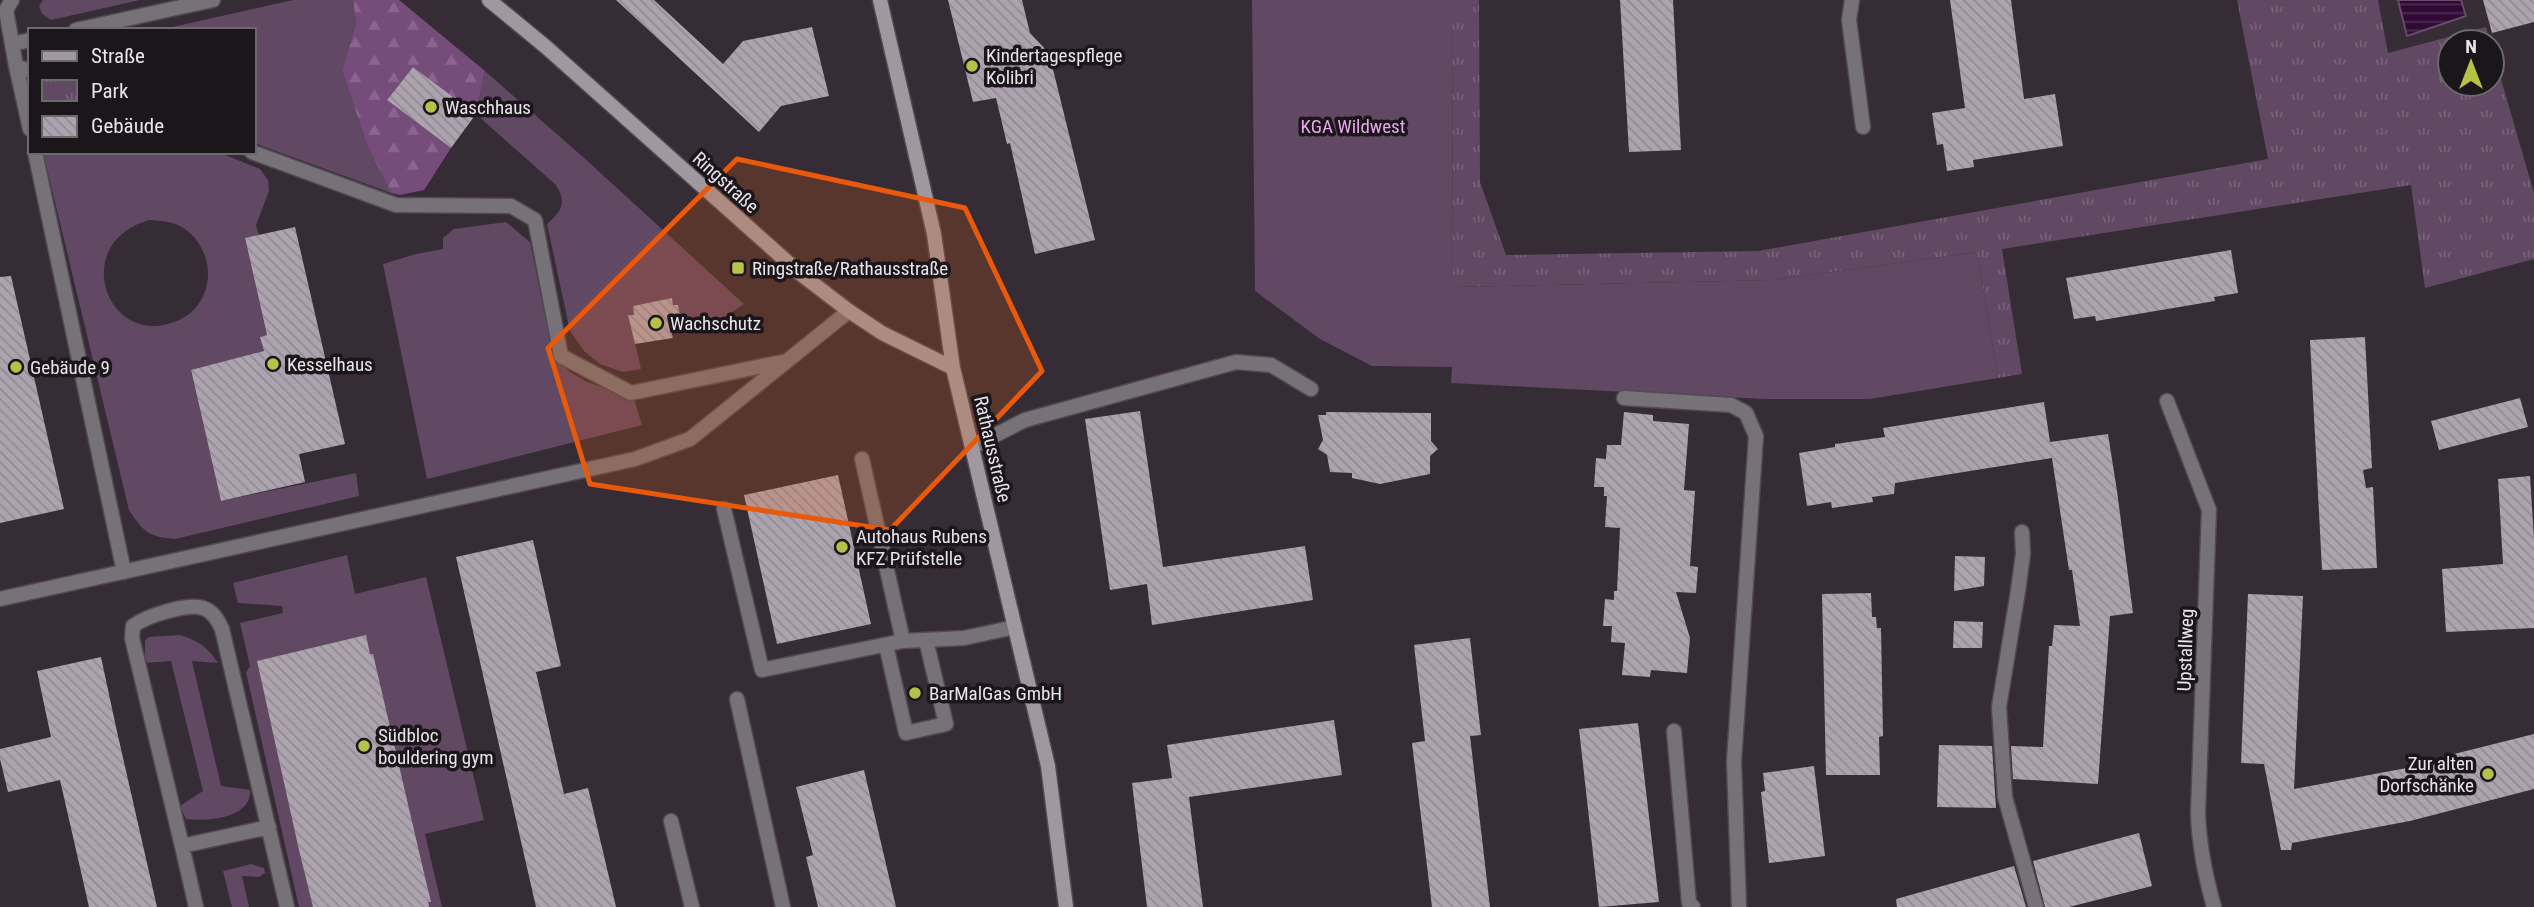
<svg xmlns="http://www.w3.org/2000/svg" width="2534" height="907" viewBox="0 0 2534 907" font-family="'Roboto Condensed',sans-serif">
  <style>
    .green { fill: #614863; fill-rule: evenodd }
    .forest { fill: url(#forest-firs) }
    .park { fill: url(#park-tufts) }
    .water { fill: url(#water-rules); stroke: #684b6b; stroke-width: 2 }
    .building { fill: url(#building-back-hatch) }
    .lines { fill: none; stroke-linecap: round; stroke-linejoin: round }
    .lane-casing { stroke: #524953; stroke-width: 17 }
    .street-casing { stroke: #524953; stroke-width: 17 }
    .secondary-casing { stroke: #524953; stroke-width: 17 }
    .lane { stroke: #777277; stroke-width: 14 }
    .street { stroke: #777277; stroke-width: 14 }
    .secondary { stroke: #9f989f; stroke-width: 14 }
    .marked { fill: #e8590c; fill-opacity: 0.2; stroke: #e8590c; stroke-width: 5; stroke-linejoin: round }
    .poi-dot { fill: #b8c147; stroke: #1a161a; stroke-width: 2.5 }
    .labels { text-anchor: middle; stroke-width: 7; stroke-linejoin: round; paint-order: stroke }
    .poi-label { font-size: 19px; fill: #e9e4ea; stroke: #1a161a; text-anchor: start }
    .park-label { font-size: 19px; fill: #e7a7ee; stroke: #1a161a }
    .street-label { font-size: 19px; fill: #e9e4ea; stroke: #1a161a }
  </style>
  <defs>
    <pattern id="forest-firs" width="22" height="20" patternUnits="userSpaceOnUse" patternTransform="scale(1.75)"><rect width="22" height="20" fill="#764c7b"/><path d="M5 1l3.5 6h-7zM16 11l3.5 6h-7z" fill="#8a668e"/></pattern>
    <pattern id="park-tufts" width="24" height="20" patternUnits="userSpaceOnUse" patternTransform="scale(1.75)"><rect width="24" height="20" fill="#614863"/><path d="M3 7l-1-3M5 7V3M7 7l1-3M15 17l-1-3M17 17v-4M19 17l1-3" fill="none" stroke="#78627a"/></pattern>
    <pattern id="water-rules" width="6" height="5" patternUnits="userSpaceOnUse" patternTransform="scale(1.75)"><rect width="6" height="5" fill="#300935"/><path d="M0 2.5h6" fill="none" stroke="#4e2d52"/></pattern>
    <pattern id="building-back-hatch" width="6" height="6" patternUnits="userSpaceOnUse" patternTransform="scale(1.75)"><rect width="6" height="6" fill="#ada3ae"/><path d="M-1 5l2 2M0 0l6 6M5-1l2 2" fill="none" stroke="#938b94"/></pattern>
  </defs>
  <rect width="100%" height="100%" fill="#352c36"/>
  <path class="green" d="M43,0h97l-89,20 -9,-6 -3,-8z
    M293,0h60l3,23 -14,47 25,75 24,48 -137,-50v-113h-95z
    M1252,0h200l1,287 321,-7 203,-28 21,126 -128,21h-106l-313,-16 1,-16 -80,-1 -52,-27 -65,-48z
    M485,71l98,86 161,147 -37,25 -20,5 -4,-4 -5,-25h-5l-1,-6 -39,7 1,9 -5,1 12,53 -18,3 -23,-8 -16,-13 -14,-20 -23,-107c15,-13 20,-21 9,-39l-80,-71z
    M43,152h175l42,17 8,11 1,11 -13,34 3,10 -14,4 22,96 -7,2 4,14 -73,20 30,130 135,-28 3,23 -184,43c-27,-2 -32,-8 -46,-29zM149,220c11,1 21,1 31,6 26,14 36,49 21,74 -7,13 -19,20 -33,24 -63,17 -97,-81 -19,-104z
    M506,222l24,20 19,93 18,35 18,11 49,18 8,26 -215,54 -44,-215 33,-10 27,-5v-11l11,-9z
    M347,555l8,39 71,-17 58,243 -59,14 17,73h-143l-53,-235 4,-6 -10,-43 43,-10 -1,-7 -44,-3 -5,-20z
    M180,635c18,6 27,11 38,28l-26,-2 29,125 29,4c2,28 -43,32 -64,29l-6,-13 23,-15 -32,-130 -26,2v-23l4,-3z
    M251,864l13,4 1,5 -6,4 -17,-1 7,31h-17l-9,-36z"/>
  <path class="forest" d="M353,0h46l86,71 -9,43 -63,-47 -26,33 64,48 -27,42 -24,5 -9,-2 -24,-48 -25,-75 14,-47z"/>
  <path class="park" d="M1452,0h27l1,182 26,73 252,-4 510,-92 -31,-159h141l10,53 98,-26 4,15h-40v42h42v-36l42,145v66l-109,29 -14,-103 -409,64 20,125 -24,4 -21,-126 -203,28 -321,7z"/>
  <path class="water" d="M2398,0h63l5,16 -59,20z"/>
  <path class="building" d="M616,0h38l69,64 20,-23 69,-14 17,69 -48,10 -22,26z
    M948,0h74l8,33 19,20 46,187 -60,14 -25,-111 -3,1 -11,-46 -23,4z
    M1620,0h53l8,150 -52,2z
    M1950,0h61l13,99 31,-5 8,52 -90,14 1,7 -27,4 -4,-27 -6,1 -5,-32 33,-5z
    M2483,0h51v22l-42,11z
    M413,67l63,47 -25,34 -64,-48z
    M295,227l50,217 -46,10 6,28 -84,19 -30,-131 73,-19 -4,-14 7,-2 -22,-97z
    M2231,250l7,43 -24,4 1,4 -119,20 -1,-5 -21,3 -8,-41z
    M11,276l53,233 -64,14v-246z
    M672,298l1,7h5l5,25 -12,1 2,7 -38,6 -7,-29h6l-1,-9z
    M2365,337l7,131 -9,2 3,18 7,-1 4,81 -55,2 -12,-230z
    M2520,398l8,29 -89,23 -8,-29z
    M2044,402l6,40 58,-8 9,57 16,122 -23,3 -12,168 -85,-5 -2,-33 32,1 6,-101h3l2,-21 26,1 -8,-56h-3l-17,-112 -157,25 -1,11 -22,3 1,5 -41,6 -1,-6 -24,4 -8,-53 36,-6v-3l50,-7 -2,-9z
    M1140,411l23,156 142,-21 8,54 -161,25 -5,-41 -37,6 -25,-171z
    M1326,412l105,1v28l7,8 -8,7v18l-50,10 -28,-6v-5l-22,-1 -3,-17 -9,-6 5,-9 -5,-25h8z
    M1624,412l29,3v6l36,3 -5,66 11,1 -5,75 8,1 -2,26 -20,-1 14,46 -3,35 -36,-3 -1,7 -28,-2 3,-32 -14,-1 1,-16h-9l2,-27 9,1v-9h3l3,-63 -15,-1 2,-31h-3v-9h-10l2,-29 10,1 1,-14h14z
    M838,475l33,149 -94,20 -33,-149z
    M2530,476l4,62v90l-88,4 -4,-63 61,-5 -5,-85z
    M533,540l28,126 -25,6 28,122 24,-6 28,119h-80l-80,-350z
    M1955,556l30,1 -1,29 -30,5z
    M1871,593l1,24h4l1,11h4l2,108 -4,1 1,38h-54l-4,-181z
    M2248,594l55,2 -9,193 145,-27 -1,-4 96,-24v55l-124,32 -118,22 -1,7h-10l-17,-86 -23,-1z
    M1954,621l29,1 -1,26h-29z
    M366,635l4,19h3l51,219 7,29h-3l1,5h-116l-14,-57 -42,-189z
    M1470,638l11,97 -11,1 20,171h-58l-20,-164 13,-2 -11,-96z
    M101,657l15,70 41,180h-68l-29,-127 -52,12 -8,-33v-10l51,-12 -14,-66z
    M1334,720l8,55 -153,22 14,110h-56l-15,-124 40,-5 -5,-33z
    M1638,723l21,179 -60,5 -20,-178z
    M1939,745l53,1 4,62 -59,-1z
    M1814,766l11,90 -56,7 -8,-71 4,-1 -2,-18z
    M864,770l32,137h-78l-12,-50 7,-2 -17,-68z
    M2139,833l13,53 -83,21h-24l-12,-46z
    M2014,866l12,41h-129l-1,-8z"/>
  <g class="lines">
    <defs>
      <path id="lane" d="M1852,0l-3,20 14,107
        M76,30l137,-30
        M12,44l-6,-34 6,-10
        M16,66l-4,-22 18,-4
        M30,71l-14,-5 14,63
        M35,152l89,420
        M252,152l144,53 115,1 24,14 26,136 70,37 156,-32 62,-50
        M1624,398l107,7 15,8 10,23 -22,325 5,146
        M972,447l53,-27 211,-58 35,3 40,24
        M862,459l41,182
        M724,509l38,161 141,-29 61,-3 51,-11
        M2022,532l1,22 -5,37 -19,116 6,90 31,110
        M0,599l635,-140 55,-20 97,-78
        M886,645l20,88 40,-9 -20,-84
        M737,699l46,208
        M1674,731l15,172 4,4
        M671,821l21,86
        M182,846l-50,-208 1,-12c13,-10 54,-23 70,-18 10,3 15,12 19,21l65,278
        M196,907l-14,-61 87,-19"/>
      <path id="street" d="M2167,401l42,109 -11,303c1,33 7,62 16,94"/>
      <path id="secondary" d="M489,0l57,47 256,228 47,36 33,22 71,35
        M880,0l54,234 19,134 95,398 18,141"/>
    </defs>
    <use href="#lane" class="lane-casing"/>
    <use href="#street" class="street-casing"/>
    <use href="#secondary" class="secondary-casing"/>
    <use href="#lane" class="lane"/>
    <use href="#street" class="street"/>
    <use href="#secondary" class="secondary"/>
  </g>
  <path class="marked" d="M737,159l228,49 77,163 -152,159 -300,-46 -42,-136z"/>
  <g class="poi-dot">
    <circle cx="972" cy="66" r="7"/>
    <circle cx="431" cy="107" r="7"/>
    <rect x="731" y="261" width="14" height="14" rx="3.5"/>
    <circle cx="656" cy="323" r="7"/>
    <circle cx="273" cy="364" r="7"/>
    <circle cx="16" cy="367" r="7"/>
    <circle cx="842" cy="547" r="7"/>
    <circle cx="915" cy="693" r="7"/>
    <circle cx="364" cy="746" r="7"/>
    <circle cx="2488" cy="774" r="7"/>
  </g>
  <g class="labels">
    <g class="poi-label">
      <text x="986" y="62">Kindertagespflege<tspan x="986" dy="22">Kolibri</tspan></text>
      <text x="445" y="114">Waschhaus</text>
      <text x="752" y="275">Ringstraße/Rathausstraße</text>
      <text x="670" y="330">Wachschutz</text>
      <text x="287" y="371">Kesselhaus</text>
      <text x="30" y="374">Gebäude 9</text>
      <text x="856" y="543">Autohaus Rubens<tspan x="856" dy="22">KFZ Prüfstelle</tspan></text>
      <text x="929" y="700">BarMalGas GmbH</text>
      <text x="378" y="742">Südbloc<tspan x="378" dy="22">bouldering gym</tspan></text>
      <text x="2474" y="770" text-anchor="end">Zur alten<tspan x="2474" dy="22">Dorfschänke</tspan></text>
    </g>
    <g class="park-label">
      <text x="1353" y="133">KGA Wildwest</text>
    </g>
    <g class="street-label">
      <text transform="translate(726 182) rotate(42)" y="7">Ringstraße</text>
      <text transform="translate(993 449) rotate(77)" y="7">Rathausstraße</text>
      <text transform="translate(2185 650) rotate(-88)" y="7">Upstallweg</text>
    </g>
  </g>
  <rect x="28" y="28" width="228" height="126" fill="#1a161a" stroke="#6d686d" stroke-width="2"/>
  <rect x="42" y="51" width="35" height="10" fill="#9f989f" stroke="#6d686d" stroke-width="2"/>
  <text x="91" y="63" font-size="21" fill="#e9e4ea">Straße</text>
  <rect x="42" y="80" width="35" height="21" fill="url(#park-tufts)" stroke="#6d686d" stroke-width="2"/>
  <text x="91" y="98" font-size="21" fill="#e9e4ea">Park</text>
  <rect x="42" y="116" width="35" height="21" fill="url(#building-back-hatch)" stroke="#6d686d" stroke-width="2"/>
  <text x="91" y="133" font-size="21" fill="#e9e4ea">Gebäude</text>
  <g transform="translate(2471 63)"><circle r="33" fill="#1a161a" stroke="#6d686d" stroke-width="2"/>
  <path d="M0-5L12 26L0 18L-12 26Z" fill="#b8c147"/>
  <text y="-10" font-size="19" font-weight="bold" text-anchor="middle" fill="#e9e4ea">N</text>
  </g>
</svg>
